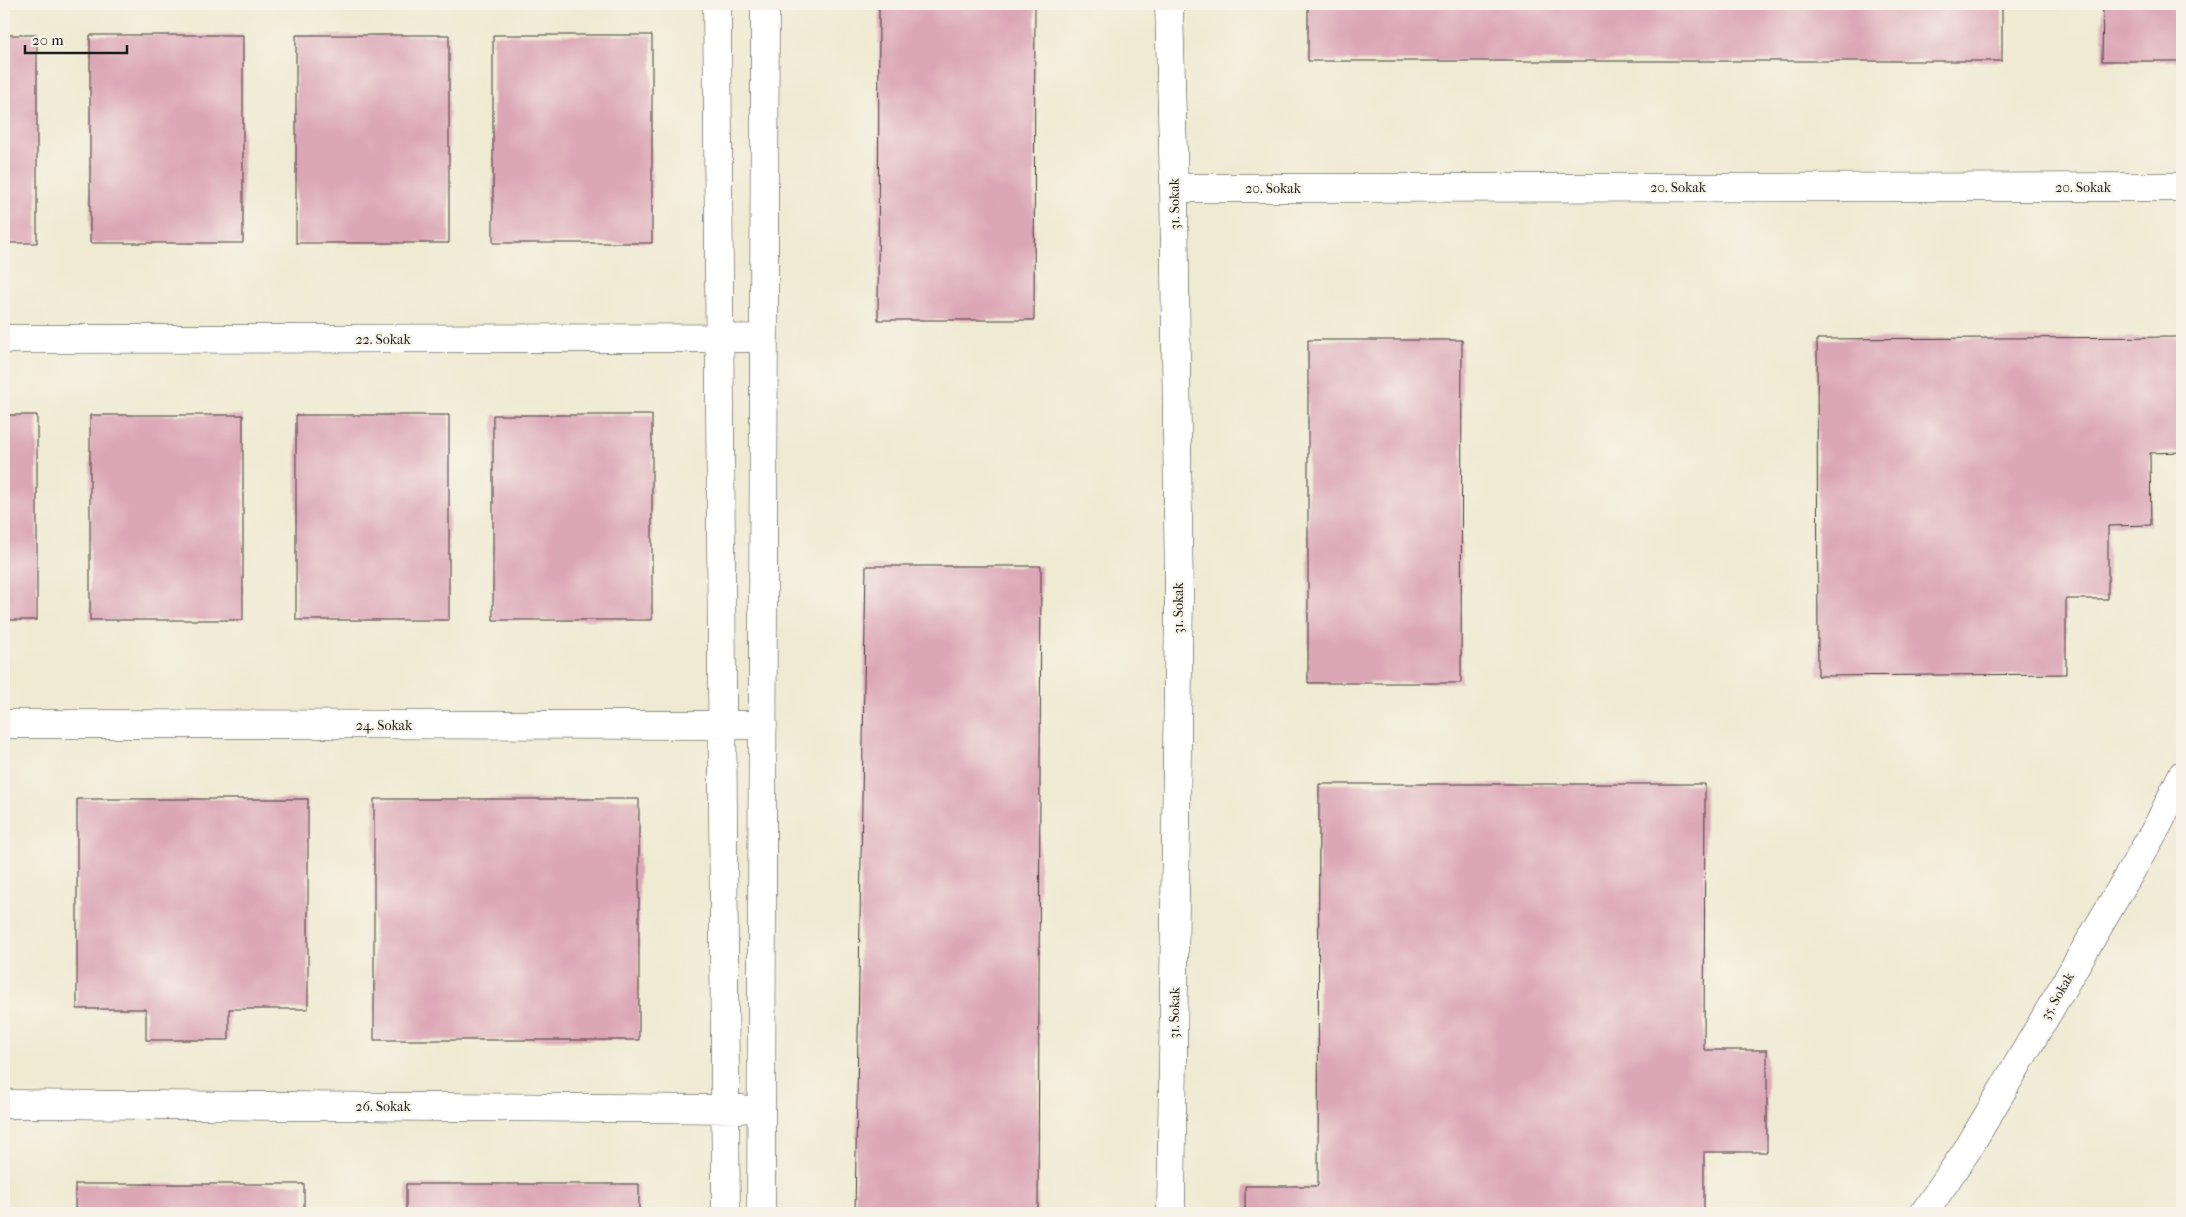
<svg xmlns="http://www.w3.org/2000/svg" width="2186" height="1217" viewBox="0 0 2186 1217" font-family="'IM FELL French Canon',serif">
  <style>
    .building { fill: #dba6b6 }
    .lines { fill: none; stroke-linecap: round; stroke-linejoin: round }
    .minor-casing { stroke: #3c3b37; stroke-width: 29 }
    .minor { stroke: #fff; stroke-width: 28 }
    .labels { text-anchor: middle; stroke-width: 4; stroke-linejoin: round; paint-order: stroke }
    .street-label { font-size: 14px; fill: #1c1c1c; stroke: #f7f3e8 }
  </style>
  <rect width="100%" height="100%" fill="#f7f3e8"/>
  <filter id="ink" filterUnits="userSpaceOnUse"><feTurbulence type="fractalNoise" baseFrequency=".02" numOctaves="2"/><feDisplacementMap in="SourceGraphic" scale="10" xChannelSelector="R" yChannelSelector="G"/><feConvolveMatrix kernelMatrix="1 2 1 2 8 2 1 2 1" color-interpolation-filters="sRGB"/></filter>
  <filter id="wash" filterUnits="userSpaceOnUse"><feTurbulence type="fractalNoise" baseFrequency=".0096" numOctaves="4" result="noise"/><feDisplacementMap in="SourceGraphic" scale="20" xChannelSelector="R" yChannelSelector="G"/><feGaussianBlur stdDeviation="1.12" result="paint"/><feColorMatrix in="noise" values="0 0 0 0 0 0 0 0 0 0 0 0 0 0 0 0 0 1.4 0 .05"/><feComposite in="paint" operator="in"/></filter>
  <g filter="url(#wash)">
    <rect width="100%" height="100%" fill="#efead2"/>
    <g id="blocks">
      <path class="building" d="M879,4h156l-1,316h-156z
        M1308,4h694v57h-694z
        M2103,4h79v57h-80z
        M4,35h33v208h-33z
        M90,35h153v208h-153z
        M296,35h153v208h-153z
        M493,35h159v208h-159z
        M2182,337v115l-32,1 1,72 -43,1v73h-42v75l-248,2 -1,-337z
        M1308,340h154l-1,343h-153z
        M4,415h33v205h-33z
        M90,415h153v205h-153z
        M296,415h153v205h-153z
        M493,415h159v205h-159z
        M866,566h175l-3,647h-183z
        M1319,784h386l-1,266h63v102h-63v61h-459v-27h73z
        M77,799h231v210h-79v31h-83v-31h-69z
        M374,799h265v241h-265z
        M75,1184h229v29h-229z
        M406,1184h233v29h-233z"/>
    </g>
  </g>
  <g filter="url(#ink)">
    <use href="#blocks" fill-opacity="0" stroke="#3c3b37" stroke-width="1"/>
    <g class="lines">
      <defs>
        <path id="minor" d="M717,4l9,1209
          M1169,4l5,184 5,408 -8,617
          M1174,188l1008,-1
          M4,339l759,-1
          M4,724l759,1
          M4,1104l738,5
          M761,1213l4,-1209
          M1924,1213l45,-66 189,-322 24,-50"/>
      </defs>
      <use href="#minor" class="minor-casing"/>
      <use href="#minor" class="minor"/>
    </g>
  </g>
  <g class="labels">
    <g class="street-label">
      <text x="1678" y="192">20. Sokak</text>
      <text x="2083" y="192">20. Sokak</text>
      <text x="1273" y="193">20. Sokak</text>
      <text transform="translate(1174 204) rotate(-91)" y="5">31. Sokak</text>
      <text x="383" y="344">22. Sokak</text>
      <text transform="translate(1178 608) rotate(-90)" y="5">31. Sokak</text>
      <text x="384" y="730">24. Sokak</text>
      <text transform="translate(2057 996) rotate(-60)" y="5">35. Sokak</text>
      <text transform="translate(1174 1013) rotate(-89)" y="5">31. Sokak</text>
      <text x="383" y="1111">26. Sokak</text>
    </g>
  </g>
  <rect width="2186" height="1217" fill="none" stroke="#f7f3e8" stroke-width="20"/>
  <path d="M25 45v8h102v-8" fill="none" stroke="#1c1c1c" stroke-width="2.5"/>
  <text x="32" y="45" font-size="15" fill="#1c1c1c" stroke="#f7f3e8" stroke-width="4" paint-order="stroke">20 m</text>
</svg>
